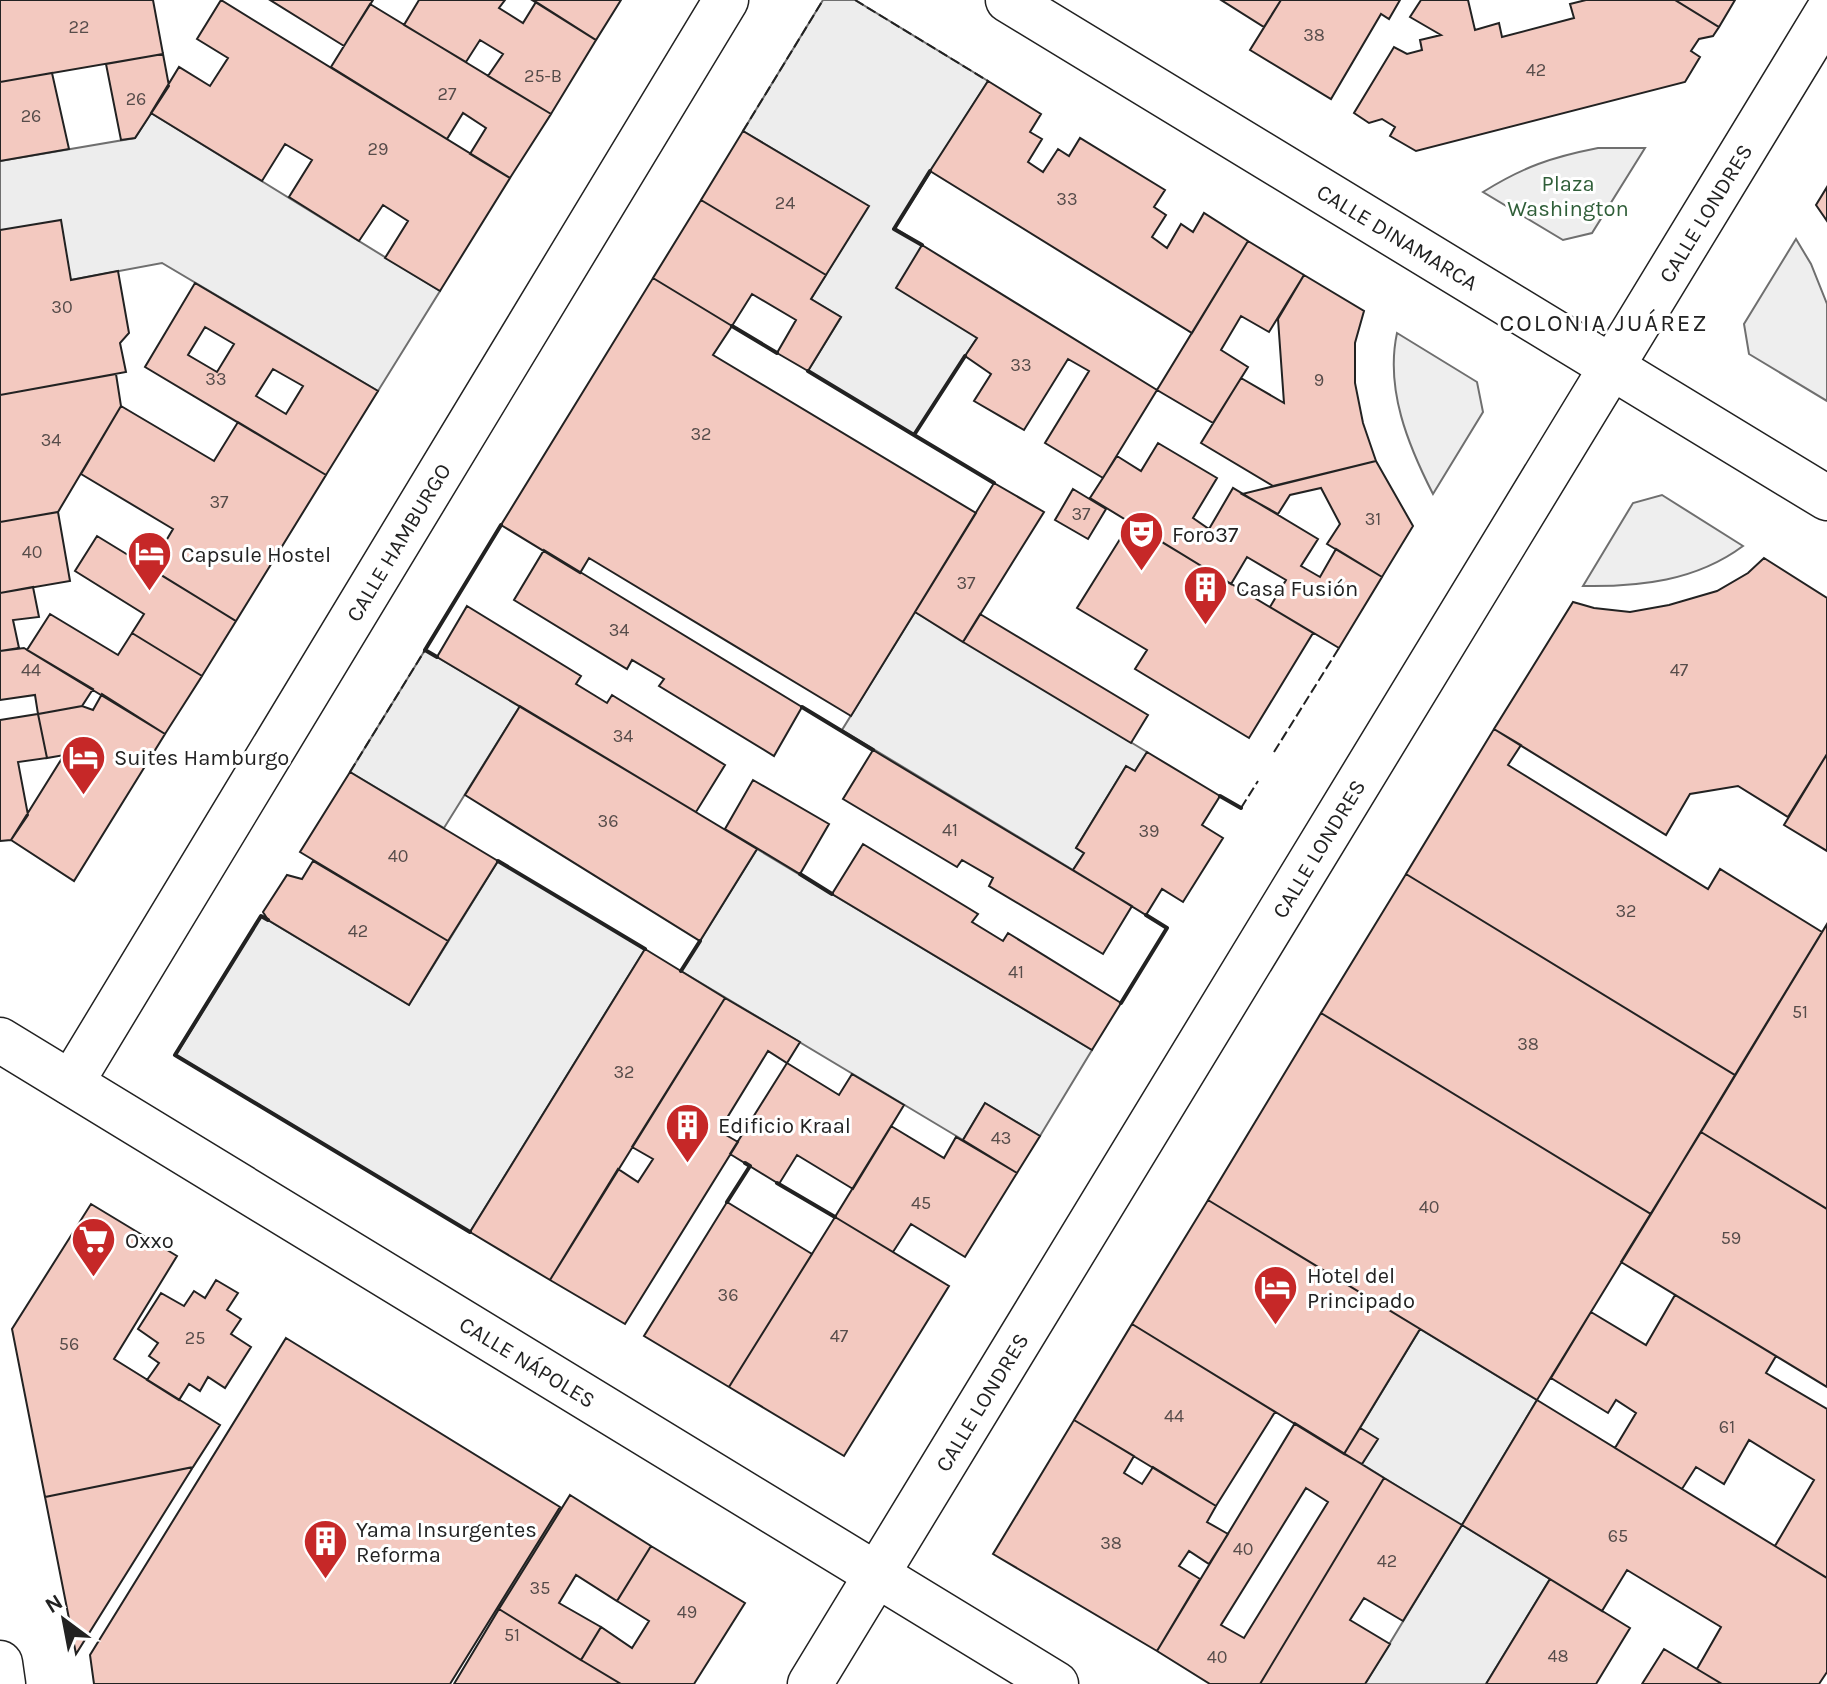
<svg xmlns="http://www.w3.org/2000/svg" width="1827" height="1684" viewBox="0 0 1827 1684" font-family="Karla,sans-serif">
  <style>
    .green { fill: #eee; stroke: #6f6f6f; stroke-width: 2 }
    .parking { fill: #ededed; stroke: #6f6f6f; stroke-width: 2 }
    .building { fill: #f3c9c0; stroke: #222; stroke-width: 2; fill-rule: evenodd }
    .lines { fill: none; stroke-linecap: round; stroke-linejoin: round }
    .minor-casing { stroke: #222; stroke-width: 47 }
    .secondary-casing { stroke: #222; stroke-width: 47 }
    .minor { stroke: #fff; stroke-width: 44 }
    .secondary { stroke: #fff; stroke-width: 44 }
    .fence { stroke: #222; stroke-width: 2; stroke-dasharray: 10 4; stroke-linecap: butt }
    .wall { stroke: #222; stroke-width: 4 }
    .labels { text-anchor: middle; stroke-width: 6; stroke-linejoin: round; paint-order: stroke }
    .number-label { font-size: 18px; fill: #564c4a }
    .park-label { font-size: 22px; fill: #2f5e38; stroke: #fff }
    .street-label { font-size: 22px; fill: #222; stroke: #fff }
    .poi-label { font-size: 22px; fill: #222; stroke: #fff; text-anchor: start }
    .neighbourhood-label { font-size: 24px; letter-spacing: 2px; fill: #222; stroke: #fff }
  </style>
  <rect width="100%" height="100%" fill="#fff"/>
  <path class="green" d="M1598,148h47l-53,85 -29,7 -80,-48c40,-25 69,-35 115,-44z
    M1796,239l15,25 16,40v97l-78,-47 -5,-30z
    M1397,333l80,49 6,30 -50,82c-25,-49 -48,-105 -36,-161z
    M1662,495l81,51c-47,35 -104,41 -160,40l50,-83z"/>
  <path class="parking" d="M823,0h32l133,81 -93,147 27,17 55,93 -63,97 -106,-64 33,-54 -30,-18 57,-93 -125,-75z
    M151,113l289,178 -62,100 -216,-128 -91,17 -71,-50v-69l135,-23z
    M915,612l232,140 -12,19 -9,-5 -50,82 8,5 -11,17 -231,-140z
    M425,650l95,56 -76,122 -94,-56z
    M757,849l335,201 -52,86 -55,-33 -22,37 -282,-169z
    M498,861l147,88 -175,283 -294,-177 85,-139 148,89z
    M1420,1329l117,71 -75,125 88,54 -64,105h-121l96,-158 -99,-62 15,-25 -17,-11z"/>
  <path class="building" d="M0,0h153l10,54 -163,28z
    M221,0l289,178 -70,113 -55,-33 23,-37 -25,-16 -24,36 -70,-44 23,-37 -27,-16 -23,37 -111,-68 28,-46 31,19 18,-28 -31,-19z
    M270,0h103l-29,46z
    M419,0h86l-6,8 24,15 13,-21 60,38 -45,74 -63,-38 15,-22 -23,-14 -14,22 -62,-37z
    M532,0h89l-25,40z
    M1221,0h60l-17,27z
    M1281,0h119l-11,19 -8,-5 -50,85 -81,-49z
    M1421,0h47l7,30 24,-7 3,14 72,-19 -4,-14 16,-4h89l44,27 -6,9 -14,3 -8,12 9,6 -15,25 -269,69 -26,-15 5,-9 -13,-8 -13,4 -15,-10 40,-66 13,7 15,-4 -2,-10 21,-5 -31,-18z
    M1675,0h60l-16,27z
    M370,4l181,110 -41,64 -40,-24 16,-26 -23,-15 -16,26 -116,-72z
    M163,54l6,32 -34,52 -14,2 -15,-76z
    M52,73l17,76 -69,12v-79z
    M988,81l53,33 -11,18 12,7 -14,23 15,10 15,-23 11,7 11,-18 85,52 -11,17 12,8 -14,22 15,11 14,-24 12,8 11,-19 44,28 -56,92 -262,-162z
    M743,131l126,75 -43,69 -125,-75z
    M1827,187v34l-11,-16z
    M701,200l125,75 -15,24 30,18 -33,54 -31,-18 19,-33 -44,-26 -20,32 -79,-48z
    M61,220l10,60 47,-9 11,62 -9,10 6,29 -126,23v-165z
    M1248,241l56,34 -35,57 -28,-16 -20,34 27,17 -35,56 -56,-33z
    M922,245l235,145 -54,88 -58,-35 44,-72 -21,-12 -44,71 -50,-29 17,-27 -26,-18 12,-18 -81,-50z
    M1304,275l60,36 -9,32v40l8,40 13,38 -103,25 -72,-43 40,-65 43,25 -6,-84z
    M653,278l79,48 -19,29 263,158 -125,203 -262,-158 -9,15 -79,-48z
    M195,283l183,108 -52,84 -181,-108zM205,327l29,17 -17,28 -29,-17zM273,369l30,17 -17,28 -30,-18z
    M116,374l5,32 -63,106 -58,10v-127z
    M121,406l93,55 24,-39 88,53 -90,146 -86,-53 23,-39 -92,-55z
    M1158,443l59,35 -24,40 16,11 24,-41 85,51 -17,27 19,11 16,-28 46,28 -43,71 -69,-41 16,-27 -39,-23 -16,27 -141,-86 27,-42 24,15z
    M1376,461l37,65 -31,51 -55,-33 13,-20 -19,-36 -31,7 -12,19 -36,-20z
    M994,483l50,29 -81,130 -48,-30z
    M1073,489l33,20 -18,30 -33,-19z
    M58,512l12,69 -70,12v-71z
    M1130,523l183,110 -64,105 -114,-69 12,-19 -70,-42z
    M97,536l139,85 -34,55 -70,-43 12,-19 -69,-43z
    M544,550l258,157 -28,49 -115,-70 5,-7 -32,-19 -5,9 -113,-69z
    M1764,558l63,40v156l-39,63 -50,-31 -48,8 -24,41 -172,-106 79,-127 21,6 36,4 39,-7 48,-14 31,-18z
    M33,587l6,30 -26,3 6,28 -19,3v-58z
    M467,606l114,70 -5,8 31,19 5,-8 113,70 -29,47 -259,-155z
    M50,614l68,41 14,-22 70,43 -37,58 -138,-84z
    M980,614l168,101 -17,28 -168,-101z
    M24,648l69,41 -11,17 -44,8 -3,-19 -35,5v-49z
    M102,694l63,40 -91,147 -63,-41 53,-85 -17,3 -9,-44 44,-8 11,4z
    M520,706l237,143 -57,92 -235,-146z
    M38,714l9,44 -29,4 10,53 -17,25 -11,1v-121z
    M1494,729l27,16 -13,20 200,124 12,-20 102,63 -87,143 -329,-201z
    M873,750l259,156 -29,48 -114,-68 4,-8 -31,-18 -5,7 -114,-68z
    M1147,752l73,44 -18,29 21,13 -40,64 -21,-13 -16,26 -73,-45 11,-17 -8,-5 50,-82 9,5z
    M1827,754v97l-43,-26z
    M350,772l148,89 -50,80 -148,-89z
    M753,780l76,44 -29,50 -75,-45z
    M863,844l115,70 -6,8 31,19 5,-8 113,70 -29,47 -260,-156z
    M313,861l135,80 -39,64 -141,-85 -5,-8 24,-37 15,4z
    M1406,874l329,201 -84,139 -330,-201z
    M1827,924v285l-126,-77z
    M645,949l80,49 -175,282 -80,-48z
    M725,998l75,44 -13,21 -19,-12 -49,80 19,11 -113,182 -75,-44 68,-111 20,13 15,-23 -21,-12z
    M1321,1013l330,201 -114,186 -329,-200z
    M787,1063l52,32 13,-21 52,31 -51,84 -56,-34 -18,29 -49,-30z
    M985,1103l55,33 -23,37 -54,-33z
    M891,1126l53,32 12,-21 61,36 -52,84 -54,-33 -18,28 -58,-35z
    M1701,1132l126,77v178l-206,-125z
    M1208,1200l212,129 -76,125 -212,-130z
    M727,1202l85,52 -83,133 -85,-51z
    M91,1204l86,52 -63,103 106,66 -27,42 -148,30 -33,-168z
    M835,1217l114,69 -105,170 -115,-69z
    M216,1280l22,13 -11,17 14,9 -10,15 20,13 -26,41 -17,-11 -8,14 -11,-7 -10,16 -32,-20 12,-17 -10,-7 9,-13 -20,-14 23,-36 23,13 10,-15 11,7z
    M1675,1295l101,61 -10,17 61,36v169l-52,-32 39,-66 -65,-40 -25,44 -28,-17 -14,22 -67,-41 21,-35 -20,-13 -8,13 -57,-35 40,-66 55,33z
    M1132,1324l143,88 -59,94 -142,-86z
    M286,1338l274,169 -110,177h-356l-4,-29z
    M1537,1400l290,178v94l-8,12h-97l-25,-15 24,-42 -94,-57 -25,41 -140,-86z
    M1074,1420l60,36 -10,17 18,11 11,-17 63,39 -9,16 21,12 -19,30 -20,-13 -10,15 21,13 -43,72 -164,-97z
    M1295,1423l89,55 -124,206h-50l-53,-33zM1306,1488l22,14 -84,136 -23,-13z
    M1360,1428l18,11 -16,25 -18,-10z
    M193,1467l-117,187 -31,-157z
    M1384,1478l78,47 -59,96 -39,-23 -14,22 40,24 -25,40h-105z
    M570,1495l81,51 -34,55 -41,-26 -17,28 42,24 -20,33 -82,-51z
    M651,1546l94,57 -51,81h-73l-40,-24 20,-33 31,21 17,-27 -32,-20z
    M1550,1579l80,49 -34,56h-110z
    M499,1609l82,51 40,24h-167z
    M1664,1649l33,20 25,15h-80z"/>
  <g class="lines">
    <defs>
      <g id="minor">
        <path id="s1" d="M1008,0l819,498"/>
        <path id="s2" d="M0,1040l1056,644"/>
        <path id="s3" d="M71,1083l655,-1083"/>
        <path id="s4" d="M810,1684l1017,-1671"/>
      </g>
      <path id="secondary" d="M0,1663l3,21"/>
    </defs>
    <use href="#minor" class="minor-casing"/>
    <use href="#secondary" class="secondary-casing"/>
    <use href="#minor" class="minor"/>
    <use href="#secondary" class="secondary"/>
    <path class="fence" d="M855,0l133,81
      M743,131l80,-131
      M1274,752l65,-104
      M350,772l75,-122
      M1241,808l17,-27"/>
    <path class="wall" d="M922,245l-28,-16 36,-58
      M732,326l45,27
      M965,356l-51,79 80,48
      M808,371l106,64
      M437,657l-12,-7 76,-125
      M802,707l71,43
      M1220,796l21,12
      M498,861l147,88
      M800,874l32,20
      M268,920l-7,-4 -86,139 295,177
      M681,971l19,-30
      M1121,1003l46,-75 -21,-13
      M777,1183l58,34
      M727,1202l23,-36 -5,-3"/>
  </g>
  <defs>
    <symbol id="theatre-pin" viewBox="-11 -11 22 30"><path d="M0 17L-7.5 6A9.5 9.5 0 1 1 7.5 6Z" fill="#c62828" stroke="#fff"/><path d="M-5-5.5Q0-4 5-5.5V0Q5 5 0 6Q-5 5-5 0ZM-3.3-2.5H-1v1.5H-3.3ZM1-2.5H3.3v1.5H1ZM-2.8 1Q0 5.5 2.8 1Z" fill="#fff"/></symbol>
    <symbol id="hotel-pin" viewBox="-11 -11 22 30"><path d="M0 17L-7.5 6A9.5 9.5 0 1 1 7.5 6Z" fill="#c62828" stroke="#fff"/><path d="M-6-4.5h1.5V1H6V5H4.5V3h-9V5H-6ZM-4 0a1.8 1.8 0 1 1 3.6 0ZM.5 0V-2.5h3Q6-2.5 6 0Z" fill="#fff"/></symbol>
    <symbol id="building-pin" viewBox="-11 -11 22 30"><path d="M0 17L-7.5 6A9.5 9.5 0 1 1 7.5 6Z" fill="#c62828" stroke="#fff"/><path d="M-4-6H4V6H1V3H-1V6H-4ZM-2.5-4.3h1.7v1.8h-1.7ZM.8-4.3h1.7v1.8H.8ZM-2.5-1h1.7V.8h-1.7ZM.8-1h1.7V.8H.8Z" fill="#fff"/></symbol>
    <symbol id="supermarket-pin" viewBox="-11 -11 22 30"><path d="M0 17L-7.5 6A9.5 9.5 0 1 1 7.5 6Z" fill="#c62828" stroke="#fff"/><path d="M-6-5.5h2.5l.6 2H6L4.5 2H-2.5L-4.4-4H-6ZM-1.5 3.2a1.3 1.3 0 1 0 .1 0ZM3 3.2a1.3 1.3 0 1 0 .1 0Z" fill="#fff"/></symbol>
  </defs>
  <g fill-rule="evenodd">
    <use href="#theatre-pin" x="1116" y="508" width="51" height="69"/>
    <use href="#hotel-pin" x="124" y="528" width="51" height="69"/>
    <use href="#building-pin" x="1180" y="562" width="51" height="69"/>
    <use href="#hotel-pin" x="58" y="732" width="51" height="69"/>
    <use href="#building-pin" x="662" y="1100" width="51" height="69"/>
    <use href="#supermarket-pin" x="68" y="1214" width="51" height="69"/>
    <use href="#hotel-pin" x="1250" y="1262" width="51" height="69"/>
    <use href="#building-pin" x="300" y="1516" width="51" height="69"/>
  </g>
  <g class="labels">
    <g class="number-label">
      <text x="79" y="33">22</text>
      <text x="1314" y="41">38</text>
      <text x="1536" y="76">42</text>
      <text x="543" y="82">25-B</text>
      <text x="447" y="100">27</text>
      <text x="136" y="105">26</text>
      <text x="31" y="122">26</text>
      <text x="378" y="155">29</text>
      <text x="1067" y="205">33</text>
      <text x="785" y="209">24</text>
      <text x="62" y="313">30</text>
      <text x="1021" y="371">33</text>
      <text x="216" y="385">33</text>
      <text x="1319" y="386">9</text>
      <text x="701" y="440">32</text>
      <text x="51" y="446">34</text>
      <text x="219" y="508">37</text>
      <text x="1081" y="520">37</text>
      <text x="1373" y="525">31</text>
      <text x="32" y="558">40</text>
      <text x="966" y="589">37</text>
      <text x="619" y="636">34</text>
      <text x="31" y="676">44</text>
      <text x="1679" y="676">47</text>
      <text x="623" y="742">34</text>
      <text x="608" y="827">36</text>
      <text x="950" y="836">41</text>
      <text x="1149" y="837">39</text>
      <text x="398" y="862">40</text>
      <text x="1626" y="917">32</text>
      <text x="358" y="937">42</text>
      <text x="1016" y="978">41</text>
      <text x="1800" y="1018">51</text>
      <text x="1528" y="1050">38</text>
      <text x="624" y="1078">32</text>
      <text x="1001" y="1144">43</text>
      <text x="921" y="1209">45</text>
      <text x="1429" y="1213">40</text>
      <text x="1731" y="1244">59</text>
      <text x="728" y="1301">36</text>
      <text x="839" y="1342">47</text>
      <text x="195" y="1344">25</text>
      <text x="69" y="1350">56</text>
      <text x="1174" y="1422">44</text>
      <text x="1727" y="1433">61</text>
      <text x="1618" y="1542">65</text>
      <text x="1111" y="1549">38</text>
      <text x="1243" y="1555">40</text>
      <text x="1387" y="1567">42</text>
      <text x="540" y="1594">35</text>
      <text x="687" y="1618">49</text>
      <text x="512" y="1641">51</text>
      <text x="1558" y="1662">48</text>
      <text x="1217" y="1663">40</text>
    </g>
    <g class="park-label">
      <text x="1568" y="191">Plaza<tspan x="1568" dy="25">Washington</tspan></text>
    </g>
    <g class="street-label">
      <text dy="8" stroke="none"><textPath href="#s4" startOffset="1722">CALLE LONDRES</textPath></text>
      <text dy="8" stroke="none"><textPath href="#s1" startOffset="456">CALLE DINAMARCA</textPath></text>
      <text dy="8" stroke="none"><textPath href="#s3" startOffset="632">CALLE HAMBURGO</textPath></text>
      <text dy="8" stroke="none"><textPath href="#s4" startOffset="978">CALLE LONDRES</textPath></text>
      <text dy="8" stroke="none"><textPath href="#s2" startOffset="618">CALLE NÁPOLES</textPath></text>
      <text dy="8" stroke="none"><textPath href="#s4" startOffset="330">CALLE LONDRES</textPath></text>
    </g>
    <g class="poi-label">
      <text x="1172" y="542">Foro37</text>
      <text x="181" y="562">Capsule Hostel</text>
      <text x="1236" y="596">Casa Fusión</text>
      <text x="114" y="765">Suites Hamburgo</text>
      <text x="718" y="1133">Edificio Kraal</text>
      <text x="125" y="1248">Oxxo</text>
      <text x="1307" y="1283">Hotel del<tspan x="1307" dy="25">Principado</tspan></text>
      <text x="356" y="1537">Yama Insurgentes<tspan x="356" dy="25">Reforma</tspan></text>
    </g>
    <g class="neighbourhood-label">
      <text x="1604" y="331">COLONIA JUÁREZ</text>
    </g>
  </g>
  <g transform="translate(64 1620) rotate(328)" stroke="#ffffff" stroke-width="6" paint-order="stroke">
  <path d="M0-6L14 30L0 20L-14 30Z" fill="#222222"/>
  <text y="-12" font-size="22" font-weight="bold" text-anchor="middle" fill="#222222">N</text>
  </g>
</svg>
